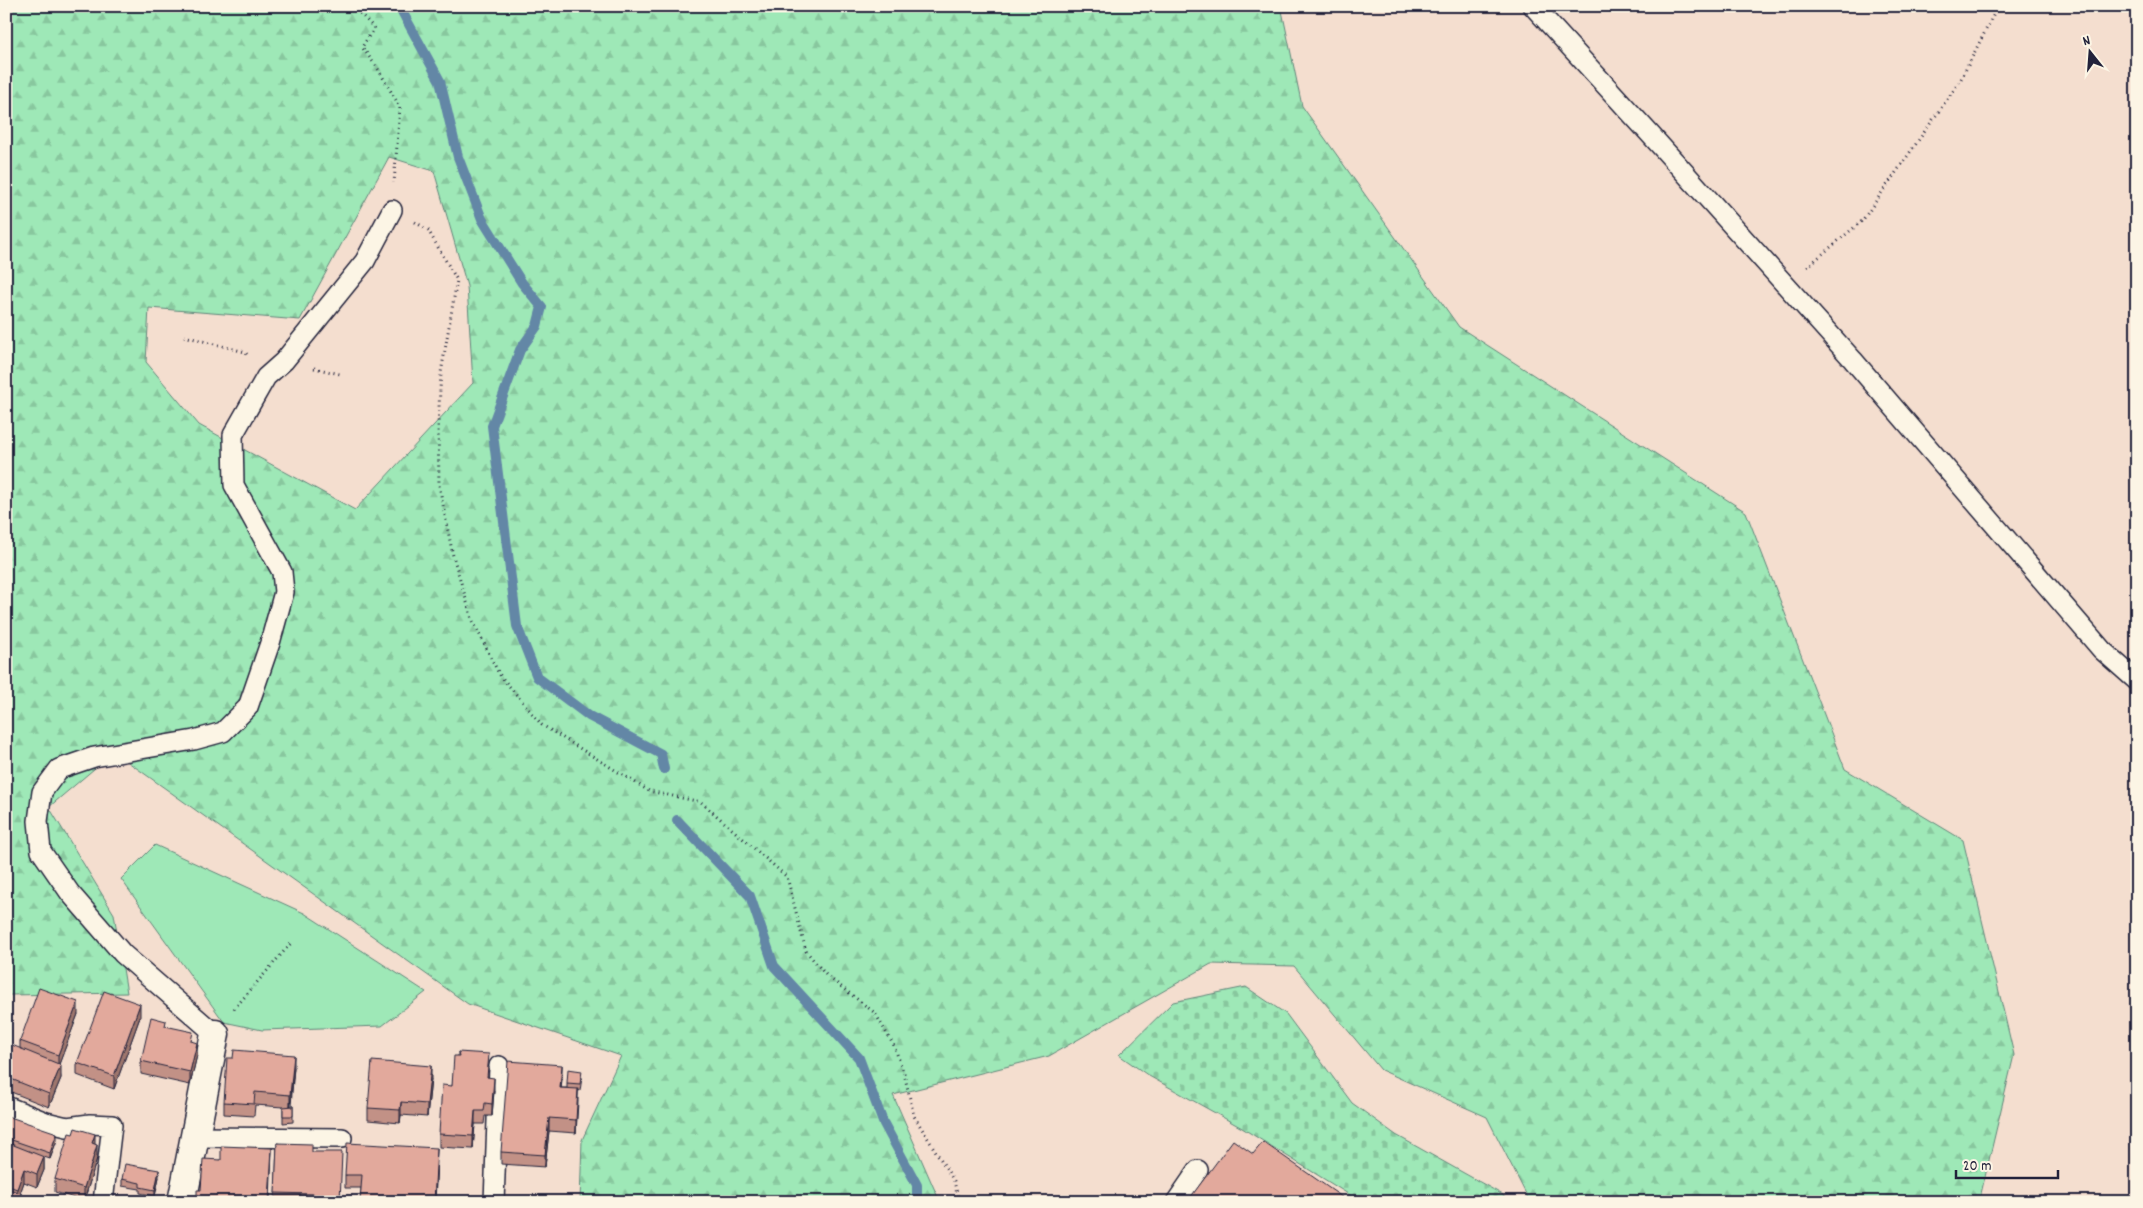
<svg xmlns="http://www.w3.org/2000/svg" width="2143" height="1208" viewBox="0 0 2143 1208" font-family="Dekko,sans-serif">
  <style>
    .forest { fill: url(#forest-firs); stroke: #608579; fill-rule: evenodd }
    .cemetery { fill: url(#cemetery-stones); stroke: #608579 }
    .park { fill: #9ee8b7; stroke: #608579 }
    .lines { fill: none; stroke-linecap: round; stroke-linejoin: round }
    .stream { stroke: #6387a6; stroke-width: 10 }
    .lane-casing { stroke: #22223b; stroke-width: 22 }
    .street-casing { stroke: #22223b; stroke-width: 31 }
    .path { stroke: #22223b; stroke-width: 3; stroke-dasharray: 1 4; stroke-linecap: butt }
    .lane { stroke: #fcf5e5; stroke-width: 19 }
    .street { stroke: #fcf5e5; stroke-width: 28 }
    .wall { fill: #c29186; stroke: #22223b }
    .shaded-wall { fill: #9e766d; stroke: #22223b }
    .building { fill: #e2a99c; stroke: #22223b }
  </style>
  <defs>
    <pattern id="forest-firs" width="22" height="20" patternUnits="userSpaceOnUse" patternTransform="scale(1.25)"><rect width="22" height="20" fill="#9ee8b7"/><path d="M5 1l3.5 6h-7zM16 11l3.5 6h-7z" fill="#88c79e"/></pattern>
    <pattern id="cemetery-stones" width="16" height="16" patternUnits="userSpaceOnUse" patternTransform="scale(1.25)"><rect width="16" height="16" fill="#9ee8b7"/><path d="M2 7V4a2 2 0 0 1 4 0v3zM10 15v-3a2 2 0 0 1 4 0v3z" fill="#88c79e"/></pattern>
  </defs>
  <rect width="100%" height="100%" fill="#f4decf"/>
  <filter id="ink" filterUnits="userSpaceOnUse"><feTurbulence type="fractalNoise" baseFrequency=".02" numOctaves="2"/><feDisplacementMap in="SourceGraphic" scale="10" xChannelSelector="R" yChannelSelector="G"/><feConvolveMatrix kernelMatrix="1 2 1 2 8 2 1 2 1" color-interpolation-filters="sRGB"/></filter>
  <g filter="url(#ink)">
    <path class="forest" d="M6,6h1275l21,100 157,221 287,185 99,257 118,71 51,215 -35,147h-449l-43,-85 -106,-47 -87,-104 -83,-2 -162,92 -156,39 47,107h-360l2,-62 39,-84 -153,-52 -354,-252 -65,55 65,107 13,79 -117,2 -4,3zM389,157l45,14 33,115 6,97 -118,127 -156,-85 -53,-63 3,-54 151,12z"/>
    <path class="cemetery" d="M1246,987l40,27 66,89 44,32 107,60 4,7h-146l-119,-74 -93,-52 -30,-21 54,-53z"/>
    <path class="park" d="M155,845l149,68 122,79 -44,34 -120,4 -38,-8 -103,-143z"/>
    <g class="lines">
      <path class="stream" d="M399,6l41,75 18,76 24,62 40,64 20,24 -5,19 -17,24 -28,76 25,200 20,51 52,39 72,38 3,15
        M677,820l73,76 24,70 85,92 24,64 34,63v17"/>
      <defs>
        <path id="lane" d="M1533,6l116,127 204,227 249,290 35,31
          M215,1034l-92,-80 -53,-61 -29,-42 -3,-30 4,-29 17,-23 35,-12 100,-17 29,-8 25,-25 22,-64 14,-51 -2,-20 -48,-87 -1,-50 33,-58 18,-16 81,-100 27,-51
          M6,1106l40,16 21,5 23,-3 22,1 -9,77
          M194,1137l148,1
          M494,1202l5,-136
          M1176,1202l22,-32"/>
        <path id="street" d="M182,1202l33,-168"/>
      </defs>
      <use href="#lane" class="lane-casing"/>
      <use href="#street" class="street-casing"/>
      <path class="path" d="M353,6l21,22 -12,19 16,22 22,38 -6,76
        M415,222l13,8 29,50 -16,93 -3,51 1,61 14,71 19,63 27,55 43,51 107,66 52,11 86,75 19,74 20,24 49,38 19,33 10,27 10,43 40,65 5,21
        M1807,267l55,-46 98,-140 38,-75
        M184,336l61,16 4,5
        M314,368l26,6
        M234,1009l58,-67"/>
      <use href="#lane" class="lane"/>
      <use href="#street" class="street"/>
    </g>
    <path class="wall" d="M78,1014l-19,50 2,14 -12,29 -43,-17v-45l14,4v-8z
      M140,1017l-26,72 -37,-14v-12z
      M166,1026l27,16 4,13 -7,30 -49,-11v-13z
      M458,1052l31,15 -1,10 6,14 -2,25h-7l-1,8h-9l-2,25 -34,-2v-13l13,-48 6,-30z
      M294,1067l-3,39h2v16l-10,1v-16l-28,-2 -1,11 -30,-2v-12z
      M582,1077l-2,14 -2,-1 -2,43 -27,-2 -4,36 -44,-3v-12l61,-74 -1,10h6v-5z
      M431,1079l-4,38 -26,-2 -1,8 -32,-3v-12z
      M6,1117l51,23 -7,19 -6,-2v13l-7,17 -13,-5 -4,11 1,9h-15z
      M277,1143l35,9 29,50h-66z
      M95,1144l2,14 -13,43 -29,-9v-13z
      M437,1161l-2,41h-75l1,-14h-16v-13z
      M159,1177l-4,19 -15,-3v-4l-18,-3v-7z"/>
    <path class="shaded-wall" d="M78,1002v12l-20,53v-12z
      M140,1004v13l-26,72v-13z
      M197,1043v12l-7,30v-13z
      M294,1055v12l-4,41v-13z
      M61,1065v13l-12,29v-13z
      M562,1065v13l-2,22v-12z
      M431,1066v13l-4,38v-13z
      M494,1078v13l-2,25v-12z
      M578,1089v13l-2,31v-13z
      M401,1102v13l-1,8v-13z
      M475,1111v13l-2,25v-13z
      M549,1118v13l-4,36v-12z
      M57,1133v7l-7,19v-6z
      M95,1134v13l-3,-4z
      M97,1145v13l-13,43v-13z
      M272,1148l-2,54h-1z
      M437,1148l-2,54h-1z
      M44,1157v13l-7,17v-13z
      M24,1169v13l-7,20v-13z
      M159,1170v7l-4,19v-6z
      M21,1193v9h-3z"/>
    <path class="building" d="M39,988l39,14 -20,53 -38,-14z
      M104,991l36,13 -26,72 -37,-13z
      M151,1017l15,4 -1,5 28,6 -2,9 6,2 -7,29 -49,-11z
      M7,1043l54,22 -12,29 -43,-17z
      M234,1050l60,5 -4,40 -35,-3 -1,12 -30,-2 3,-44h6z
      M458,1052l31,2 -2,23 7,1 -2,26 -7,-1 -1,8h-9l-2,25 -34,-2 3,-49 10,1 2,-30h5z
      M372,1061l59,5 -4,38 -26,-2 -1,8 -32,-2z
      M508,1061l54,4 -2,23 18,1 -2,31 -27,-2 -4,37 -44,-3z
      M568,1069l14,2 -2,13 -13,-1z
      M293,1106v10h-10v-9z
      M7,1116l50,17 -7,20 -44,-15z
      M75,1128l20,6 -3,9 5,2 -13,43 -29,-9 14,-46 4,1z
      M1233,1140l20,14 10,-12 86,60h-162z
      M6,1142l38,15 -7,17 -13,-5 -7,20 -11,-4z
      M277,1143l35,1v8h30l-2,50h-26v-8l-39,-1z
      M347,1143l90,5 -3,54h-29v-5l-17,-1 -1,6h-27l2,-27h-17z
      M221,1146l51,2 -3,54h-72v-12h4l2,-31 18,1z
      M125,1164l34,6 -4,20 -15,-3v-4l-18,-4z
      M6,1188l15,5 -3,9h-12z"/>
  </g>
  <rect width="2143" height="1208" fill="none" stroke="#fcf5e5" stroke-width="25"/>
  <rect x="12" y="12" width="2118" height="1183" fill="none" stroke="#22223b" stroke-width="2" filter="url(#ink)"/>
  <g transform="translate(2090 52) rotate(343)" stroke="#fcf5e5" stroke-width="4" paint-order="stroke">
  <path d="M0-4L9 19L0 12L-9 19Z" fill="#22223b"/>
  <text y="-8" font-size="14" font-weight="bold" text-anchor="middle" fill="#22223b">N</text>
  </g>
  <path d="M1956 1170v8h102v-8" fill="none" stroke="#22223b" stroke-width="2.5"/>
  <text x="1963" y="1170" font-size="15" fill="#22223b" stroke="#fcf5e5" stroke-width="4" paint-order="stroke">20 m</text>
</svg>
